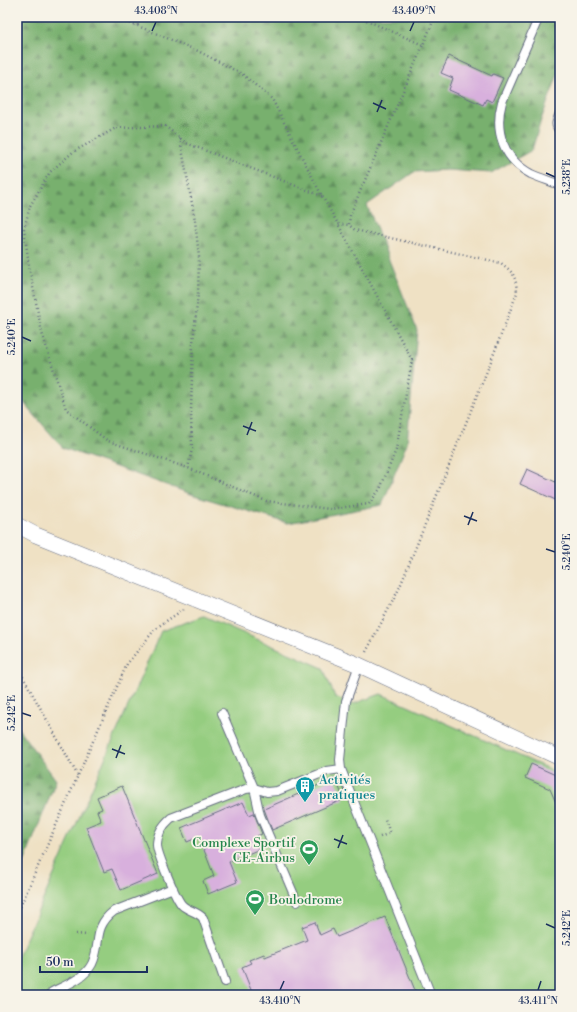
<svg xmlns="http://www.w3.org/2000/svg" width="577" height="1012" viewBox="0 0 577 1012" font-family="'Libre Bodoni',serif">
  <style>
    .grass { fill: #95cd80; stroke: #587e6f }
    .forest { fill: url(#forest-firs); stroke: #4a7066 }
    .building { fill: #d8b0dd }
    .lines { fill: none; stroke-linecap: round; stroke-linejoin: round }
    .lane-casing { stroke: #656d82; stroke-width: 10 }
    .street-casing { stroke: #656d82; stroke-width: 16 }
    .path { stroke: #656d82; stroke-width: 2.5; stroke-dasharray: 1 3; stroke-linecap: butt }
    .lane { stroke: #fff; stroke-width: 8 }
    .street { stroke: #fff; stroke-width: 15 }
    .ticks { fill: none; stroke: #1b2f5e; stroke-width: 1.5 }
    .labels { text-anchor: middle; stroke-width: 3.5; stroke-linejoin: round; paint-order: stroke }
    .culture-label { font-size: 13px; fill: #0d838f; stroke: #f7f3e8; text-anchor: start }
    .leisure-label { font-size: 13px; fill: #27864d; stroke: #f7f3e8; text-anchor: end }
    .neatline { fill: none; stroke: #1b2f5e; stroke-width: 1.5 }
    .ticks-label { font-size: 10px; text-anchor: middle; fill: #1b2f5e }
  </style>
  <defs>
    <pattern id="forest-firs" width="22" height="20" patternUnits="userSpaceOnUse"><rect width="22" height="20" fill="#78b06e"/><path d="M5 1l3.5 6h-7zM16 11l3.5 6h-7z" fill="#62905e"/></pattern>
  </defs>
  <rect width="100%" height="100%" fill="#f7f3e8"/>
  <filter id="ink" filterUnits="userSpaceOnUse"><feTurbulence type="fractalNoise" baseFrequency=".025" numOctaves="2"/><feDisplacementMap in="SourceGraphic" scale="8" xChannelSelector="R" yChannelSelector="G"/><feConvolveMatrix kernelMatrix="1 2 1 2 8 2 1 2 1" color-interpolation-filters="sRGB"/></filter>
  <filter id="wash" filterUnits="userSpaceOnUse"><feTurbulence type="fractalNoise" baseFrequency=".012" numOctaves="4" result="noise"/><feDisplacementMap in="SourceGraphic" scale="16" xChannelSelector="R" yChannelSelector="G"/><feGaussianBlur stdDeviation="0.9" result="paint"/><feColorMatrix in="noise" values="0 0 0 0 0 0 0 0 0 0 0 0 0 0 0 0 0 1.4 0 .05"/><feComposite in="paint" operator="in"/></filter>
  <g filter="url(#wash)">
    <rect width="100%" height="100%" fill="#efe1c4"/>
    <path class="grass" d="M204,616l119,52 12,29 18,7 28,-10 179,80v221h-543v-36l144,-328z"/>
    <path class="forest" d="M17,17h543v52l-19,51 -9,30 -41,23 -44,-3 -33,2 -47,33 50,125 -10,113 -25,62 -94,18 -94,-28 -131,-47 -46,-53z
      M17,727l39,53 -39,101z"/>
    <g id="blocks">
      <path class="building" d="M449,56l43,20 1,-2 10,4 -11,24 -6,-3 -3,6 -34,-15 4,-12 -12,-5z
        M527,469l33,15v18l-40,-18z
        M531,764l29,13v35l-10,-23 -25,-11z
        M335,778l9,21 -72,31 -8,-21z
        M122,786l36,88 -37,16 -9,-21 -8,3 -18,-45 15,-6 -4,-10 5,-2 -5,-12z
        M243,802l6,13 5,-2 8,21 -5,2 5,12 -33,14 8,20 -29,12 -5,-13 11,-5 -15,-39 -12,5 -6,-14z
        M385,917l32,78h-164l-11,-28 9,-4 -2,-3 15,-6 1,3 42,-17 -5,-13 13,-5 5,13 13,-6 4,8z"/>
    </g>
  </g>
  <g filter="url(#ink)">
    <use href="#blocks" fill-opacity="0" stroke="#656d82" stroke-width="1"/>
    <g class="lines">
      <defs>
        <path id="lane" d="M539,17l-37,85c-8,29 1,57 29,72 9,4 19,7 29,11
          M560,113c-3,8 -6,12 0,18
          M359,665l-13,36 -6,59 1,9 90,226
          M222,713l32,75 6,27 37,87
          M225,982l-22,-64c-6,-7 -15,-7 -21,-13 -6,-6 -25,-52 -25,-60 0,-11 6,-20 14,-27l75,-29 8,-1 13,4 10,-1 50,-20 14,-2
          M50,995l2,-3c14,-7 32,-13 40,-28 10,-21 0,-36 22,-53l59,-23"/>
        <path id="street" d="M17,525l19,10 323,130 201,93"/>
      </defs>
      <use href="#lane" class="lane-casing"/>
      <use href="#street" class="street-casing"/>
      <path class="path" d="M111,17l27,9 60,25 44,23 30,25 50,97 16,28 11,1
        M134,17l4,8
        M359,17l64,28
        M180,138l15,82 4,37 -1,37 -5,49 -2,69 1,37 -4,19
        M322,196l-136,-53 -21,-17 -49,2 -43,24 -23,20 -20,34 -6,23 6,43 12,61 24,76 42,32 80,27 78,33 64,8 39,-5 11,-15 16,-39 16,-90 -74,-136
        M366,652l33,-63 92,-228 26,-68c-1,-17 -3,-20 -16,-30l-146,-33 -6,-5 1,-10 85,-198
        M17,666l61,110
        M380,837l10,-4 -5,-14
        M17,914l110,-250 29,-36 28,-19
        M76,934l12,1"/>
      <use href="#lane" class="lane"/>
      <use href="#street" class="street"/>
    </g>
  </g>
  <path class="ticks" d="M152,31l4,-9M410,31l4,-9M373,103l13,6M377,112l5,-12M546,173l9,4M22,337l9,4M243,426l13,5M247,435l5,-13M464,516l13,5M468,525l5,-13M546,549l9,3M22,713l9,3M112,749l13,5M116,758l5,-13M334,839l13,5M338,848l5,-13M546,924l9,4M280,990l4,-9M538,990l3,-9"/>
  <defs>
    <symbol id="building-pin" viewBox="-11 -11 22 30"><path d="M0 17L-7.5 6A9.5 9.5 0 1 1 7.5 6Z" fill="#0f9aa8" stroke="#f7f3e8"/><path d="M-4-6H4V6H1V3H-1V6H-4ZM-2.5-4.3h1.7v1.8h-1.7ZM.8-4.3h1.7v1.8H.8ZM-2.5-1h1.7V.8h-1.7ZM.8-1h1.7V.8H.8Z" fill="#fff"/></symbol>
    <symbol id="stadium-pin" viewBox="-11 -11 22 30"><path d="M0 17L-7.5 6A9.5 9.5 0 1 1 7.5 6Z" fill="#2e9e5b" stroke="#f7f3e8"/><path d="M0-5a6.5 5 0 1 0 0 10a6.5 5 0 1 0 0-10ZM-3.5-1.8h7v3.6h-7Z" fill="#fff"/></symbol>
  </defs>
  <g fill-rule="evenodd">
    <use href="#building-pin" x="294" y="775" width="22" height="30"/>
    <use href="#stadium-pin" x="298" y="838" width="22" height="30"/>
    <use href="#stadium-pin" x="244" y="888" width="22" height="30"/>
  </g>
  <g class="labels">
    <g class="culture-label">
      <text x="319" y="784">Activités<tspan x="319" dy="15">pratiques</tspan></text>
    </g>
    <g class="leisure-label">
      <text x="295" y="847">Complexe Sportif<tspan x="295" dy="15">CE-Airbus</tspan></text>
      <text x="269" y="904" text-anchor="start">Boulodrome</text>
    </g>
  </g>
  <rect width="577" height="1012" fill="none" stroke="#f7f3e8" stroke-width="44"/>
  <path d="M40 966v6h107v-6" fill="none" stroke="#1b2f5e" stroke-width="2"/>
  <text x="46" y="966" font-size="12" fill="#1b2f5e" stroke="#f7f3e8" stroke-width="3" paint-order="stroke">50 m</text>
  <rect x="22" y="22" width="533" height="968" class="neatline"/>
  <g class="ticks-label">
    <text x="156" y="14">43.408°N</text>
    <text x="414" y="14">43.409°N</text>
    <text transform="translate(566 177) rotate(-90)" y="4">5.238°E</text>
    <text transform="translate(11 337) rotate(-90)" y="4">5.240°E</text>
    <text transform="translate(566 552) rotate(-90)" y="4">5.240°E</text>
    <text transform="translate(11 713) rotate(-90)" y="4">5.242°E</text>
    <text transform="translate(566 928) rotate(-90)" y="4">5.242°E</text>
    <text x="280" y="1004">43.410°N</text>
    <text x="538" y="1004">43.411°N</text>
  </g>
</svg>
